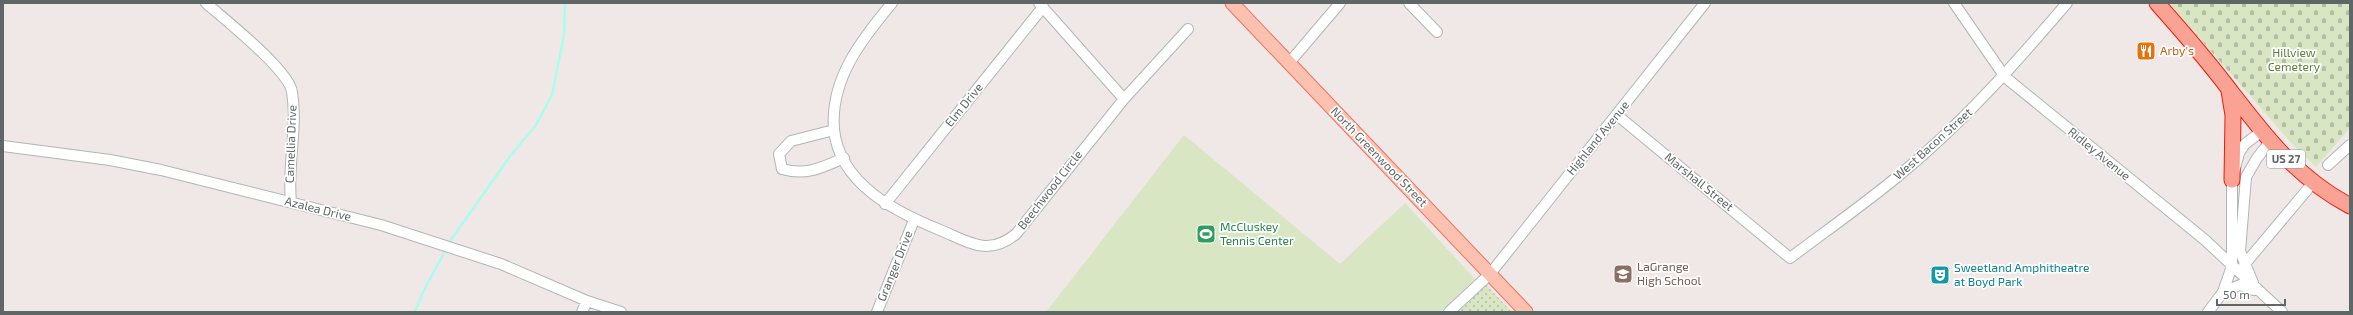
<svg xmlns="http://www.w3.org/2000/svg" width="2353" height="315" viewBox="0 0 2353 315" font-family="'Exo 2',sans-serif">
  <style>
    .cemetery { fill: url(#cemetery-stones) }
    .park { fill: url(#park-dots) }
    .pitch { fill: #d9e6c4 }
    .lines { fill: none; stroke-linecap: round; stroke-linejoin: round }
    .stream { stroke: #aafdee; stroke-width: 2.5 }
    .minor-casing { stroke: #afb6b6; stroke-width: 12 }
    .major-casing { stroke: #ee7262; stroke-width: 15 }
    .highway-casing { stroke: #f01907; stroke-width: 17 }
    .minor { stroke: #fff; stroke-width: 10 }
    .major { stroke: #fdc1af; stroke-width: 13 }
    .highway { stroke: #faa294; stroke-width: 15 }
    .labels { text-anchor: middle; stroke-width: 3.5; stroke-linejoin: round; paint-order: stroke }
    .shield { fill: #fff; stroke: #8e9594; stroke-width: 1 }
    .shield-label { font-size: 11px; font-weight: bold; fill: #5e6766 }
    .food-label { font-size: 12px; fill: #c56008; stroke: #fff; text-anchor: start }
    .park-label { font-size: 12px; fill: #5e7e36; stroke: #fff }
    .street-label { font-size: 12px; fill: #5e6766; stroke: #fff }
    .leisure-label { font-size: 12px; fill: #27864d; stroke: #fff; text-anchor: start }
    .education-label { font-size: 12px; fill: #785e54; stroke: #fff; text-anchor: start }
    .culture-label { font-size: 12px; fill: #0d838f; stroke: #fff; text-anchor: start }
  </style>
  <defs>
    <pattern id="cemetery-stones" width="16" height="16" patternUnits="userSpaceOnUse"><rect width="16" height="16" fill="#d9e6c4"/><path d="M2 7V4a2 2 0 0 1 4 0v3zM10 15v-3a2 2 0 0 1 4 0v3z" fill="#b3bea3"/></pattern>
    <pattern id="park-dots" width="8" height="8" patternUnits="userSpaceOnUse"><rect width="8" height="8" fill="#d9e6c4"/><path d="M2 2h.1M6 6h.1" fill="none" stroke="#b3bea3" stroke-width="1.8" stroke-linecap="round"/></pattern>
  </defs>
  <rect width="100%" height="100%" fill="#f0e8e7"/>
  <path class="cemetery" d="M2169,3h181v125l-34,39 -23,-22z"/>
  <path class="park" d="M1486,285l26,27h-53z"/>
  <path class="pitch" d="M1184,135l156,129 65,-61 70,76 -35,33h-394z"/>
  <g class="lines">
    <path class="stream" d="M448,244l63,-89 25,-30 16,-30 12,-60 1,-32
      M415,312l8,-20 23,-43"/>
    <defs>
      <path id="minor" d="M206,3c18,16 83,67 86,89 6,36 -5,74 -1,110
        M892,3c-30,36 -62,76 -58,126 5,55 62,83 106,101 29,12 48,27 76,4l108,-135 64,-70
        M1039,3l85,96
        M1409,3l28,29
        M1954,3l51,74 200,163 77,72
        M1289,63l51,-60
        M1617,115l173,143c36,-27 73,-53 107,-81 63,-51 117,-112 170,-174
        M834,130l-43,11 -12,13 3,15c24,7 39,-1 62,-11
        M3,146l107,14 51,10 220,55 120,39 86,37 34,11
        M2328,165l22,-20
        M885,204l158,-197
        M2244,265l68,-81
        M2253,283l-13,-32 6,-74 11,-19 13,-16
        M2223,292l17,-7 14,5
        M582,312l5,-11
        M877,312l37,-92
        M1449,312l41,-38 215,-271
        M2208,312l15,-20 9,-26v-86l7,-27 6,-9 17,-13"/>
      <path id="major" d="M1232,3l294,309"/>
      <path id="highway" d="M2157,3c25,28 49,56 72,86 37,48 67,88 121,117
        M2229,91l4,24 -1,65"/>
    </defs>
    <use href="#minor" class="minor-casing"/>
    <use href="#major" class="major-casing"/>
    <use href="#highway" class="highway-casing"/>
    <use href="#minor" class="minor"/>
    <use href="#major" class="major"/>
    <use href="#highway" class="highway"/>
  </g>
  <defs>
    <symbol id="restaurant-square" viewBox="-11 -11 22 22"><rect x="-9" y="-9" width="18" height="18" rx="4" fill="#e8710a" stroke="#fff"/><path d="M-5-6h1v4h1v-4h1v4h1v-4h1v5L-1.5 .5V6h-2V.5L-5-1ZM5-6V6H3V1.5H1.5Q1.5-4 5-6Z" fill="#fff"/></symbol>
    <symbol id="stadium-square" viewBox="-11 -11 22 22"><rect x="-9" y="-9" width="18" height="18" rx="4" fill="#2e9e5b" stroke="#fff"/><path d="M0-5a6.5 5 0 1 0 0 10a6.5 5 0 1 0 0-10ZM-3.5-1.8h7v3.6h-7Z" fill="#fff"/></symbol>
    <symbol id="school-square" viewBox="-11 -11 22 22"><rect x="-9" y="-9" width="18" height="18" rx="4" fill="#8d6e63" stroke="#fff"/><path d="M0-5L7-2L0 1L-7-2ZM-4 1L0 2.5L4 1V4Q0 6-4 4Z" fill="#fff"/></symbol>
    <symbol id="theatre-square" viewBox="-11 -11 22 22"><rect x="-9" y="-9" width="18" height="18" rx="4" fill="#0f9aa8" stroke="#fff"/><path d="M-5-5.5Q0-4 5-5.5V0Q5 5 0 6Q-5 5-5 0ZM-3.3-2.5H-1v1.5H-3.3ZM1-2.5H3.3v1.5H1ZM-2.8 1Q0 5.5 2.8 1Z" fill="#fff"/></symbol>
  </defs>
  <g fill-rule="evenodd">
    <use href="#restaurant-square" x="2135" y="40" width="22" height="22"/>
    <use href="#stadium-square" x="1195" y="223" width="22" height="22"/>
    <use href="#school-square" x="1612" y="263" width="22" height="22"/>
    <use href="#theatre-square" x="1929" y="264" width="22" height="22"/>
  </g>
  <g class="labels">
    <rect class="shield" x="2267" y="150" width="38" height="18" rx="3"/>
    <g class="shield-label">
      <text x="2286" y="163">US 27</text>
    </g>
    <g class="food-label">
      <text x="2160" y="55">Arby's</text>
    </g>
    <g class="park-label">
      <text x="2294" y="57">Hillview<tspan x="2294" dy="14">Cemetery</tspan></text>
    </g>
    <g class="street-label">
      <text transform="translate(964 105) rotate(-51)" y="4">Elm Drive</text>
      <text transform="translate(1598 138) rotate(-51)" y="4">Highland Avenue</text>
      <text transform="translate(291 144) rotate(-88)" y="4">Camellia Drive</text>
      <text transform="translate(1933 144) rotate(-42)" y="4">West Bacon Street</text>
      <text transform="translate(2099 154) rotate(39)" y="4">Ridley Avenue</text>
      <text transform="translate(1379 157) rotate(46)" y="4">North Greenwood Street</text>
      <text transform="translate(1699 182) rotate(39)" y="4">Marshall Street</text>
      <text transform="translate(1050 190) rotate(-52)" y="4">Beechwood Circle</text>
      <text transform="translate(318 209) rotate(14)" y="4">Azalea Drive</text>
      <text transform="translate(895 266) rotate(-68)" y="4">Granger Drive</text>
    </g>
    <g class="leisure-label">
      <text x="1220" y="231">McCluskey<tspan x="1220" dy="14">Tennis Center</tspan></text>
    </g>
    <g class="education-label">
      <text x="1637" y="271">LaGrange<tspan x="1637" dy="14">High School</tspan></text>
    </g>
    <g class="culture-label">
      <text x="1954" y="272">Sweetland Amphitheatre<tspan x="1954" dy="14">at Boyd Park</tspan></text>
    </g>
  </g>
  <rect width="2353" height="315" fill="none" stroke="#5e6766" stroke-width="8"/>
  <path d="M2217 299v6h68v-6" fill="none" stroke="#5e6766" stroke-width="2"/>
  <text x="2223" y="299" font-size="12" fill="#5e6766" stroke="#ffffff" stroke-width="3" paint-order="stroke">50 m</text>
</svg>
